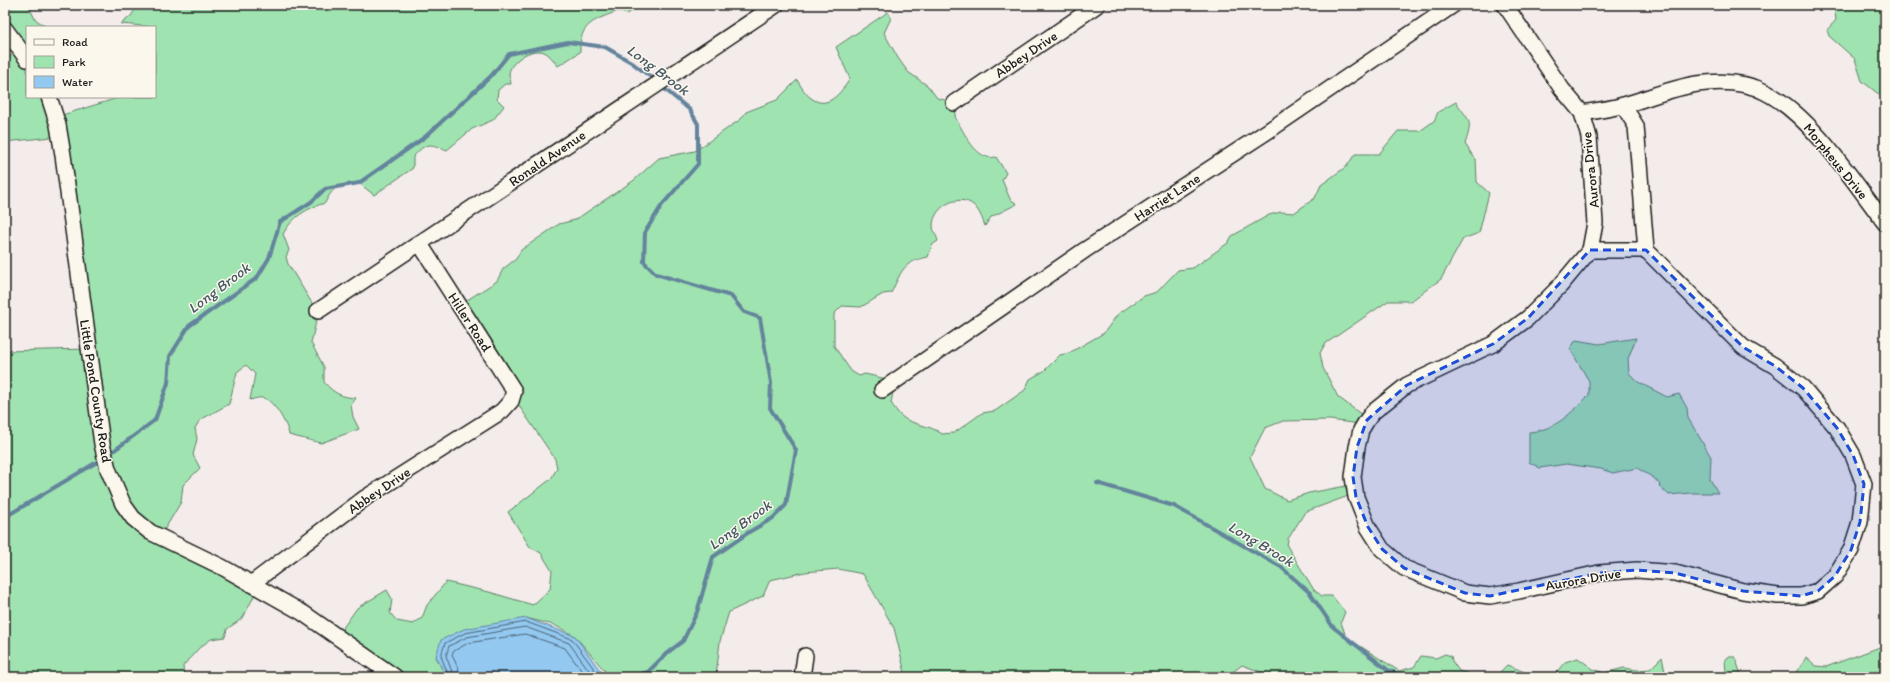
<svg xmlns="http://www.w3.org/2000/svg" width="1890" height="682" viewBox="0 0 1890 682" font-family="Itim,sans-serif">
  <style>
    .green { fill: #9fe4b0; stroke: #5e8066 }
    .water { fill: #93c9f1; stroke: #63849c }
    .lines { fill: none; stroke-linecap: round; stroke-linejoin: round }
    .shore { stroke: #4c6171; stroke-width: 1 }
    .stream { stroke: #63849c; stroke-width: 4 }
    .minor-casing { stroke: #1c1c1c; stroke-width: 18 }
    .minor { stroke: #fbf7ec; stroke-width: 15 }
    .marked { fill: #1d4ed8; fill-opacity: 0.2; stroke: #1d4ed8; stroke-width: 3; stroke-dasharray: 8 5; stroke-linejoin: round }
    .labels { text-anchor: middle; stroke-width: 3; stroke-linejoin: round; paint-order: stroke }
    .street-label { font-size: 14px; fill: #1c1c1c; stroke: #fbf7ec }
    .water-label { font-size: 15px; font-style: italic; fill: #465967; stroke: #fbf7ec }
  </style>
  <rect width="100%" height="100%" fill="#f4ebeb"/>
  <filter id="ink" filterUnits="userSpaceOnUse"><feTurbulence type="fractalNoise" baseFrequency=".025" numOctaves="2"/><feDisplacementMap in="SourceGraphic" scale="8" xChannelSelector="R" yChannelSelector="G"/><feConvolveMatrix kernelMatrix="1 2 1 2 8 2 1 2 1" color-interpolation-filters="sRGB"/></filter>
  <g filter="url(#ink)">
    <path class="green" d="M5,5h23l7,14 11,8h-19v70h22l10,19 62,-19h34v-70l-34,-3 10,-8 7,-11h504l-15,9 -9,-3c-23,9 -39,12 -38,41l-22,14c-5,-6 -10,-15 -19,-15 -11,-1 -29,11 -30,23 0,3 2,7 2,10h-6l-7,6 -1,9 7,7 -11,14 -21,9 -25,21c-18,-7 -21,-8 -34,7v11l-39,27 -15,-12c-20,1 -25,2 -34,20 -18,5 -33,14 -42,31l6,16 -3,7 2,7 30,49 -7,30 13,24v15c10,12 18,15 32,16l-5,7 2,12 6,12 -38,14 -32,-8c-1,-10 -16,-36 -26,-37 -4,-1 -9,1 -13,2l5,-26 -9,-9 -9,7 -8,32 -29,16 -5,8 2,11 -4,16 7,13 -17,17 -2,17 -18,30 95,56 -15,30 -16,11 -2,8 -14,2 -12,9 -16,18 1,11h-179v-326l84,-2 -28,-213 -56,6v-80l14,-15 -14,-23z
      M1834,5h51v94l-23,-18 -7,-22 -26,-23 -2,-6 9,-10z
      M888,12l3,6 -7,15 14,25 10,14 20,14 9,12 20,5 -2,14c9,15 21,45 41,40l10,16 -4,7 8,19 7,5 -26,13 -6,9c-2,-5 -4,-12 -8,-17 -14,-19 -44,-4 -44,17 0,5 4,10 5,15l-6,4 -4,12c-26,5 -26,14 -37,36l-8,1 -22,13 -19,-1 -8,8v32l17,25 8,5 6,-2 30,7 -4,22c3,4 6,9 10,13 12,10 28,8 41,18l12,-1 28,-20 13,-2 30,-21 5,-11 14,-8 16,-16 9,-2 35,-20 13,-18 27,-19 13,-4 21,-22 15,-2 35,-25 4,-7 37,-21 12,-3 13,1 21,-15 6,-13 26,-19 8,-12h24l19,-23h22l14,-10 4,-9 18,-10c14,20 17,18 9,42l8,12 3,3 1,23 12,11 -10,40 -16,6 -22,40 -30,22h-23l-63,43 -5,9 3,15 15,29 32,24 -3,4 -37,-5 -47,1 -18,7 -15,29 15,32 22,11 22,-7 48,-9 2,8 -54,20 -17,27 -1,7 27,44 8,6h10l13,16 -4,10 5,15 53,34 15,-4 7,-11 15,2 9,-4 6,2 1,5 7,10 22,6h-206l-33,-12 -16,12h-320l-12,-49 -31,-54 -25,-5 -33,3 -35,8 -7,16 -34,16 -9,29 -4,36h-106l-35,-41 -21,-11 -28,-7 -90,39 10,20h-44l-62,-45 17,-24 30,-18 5,9 -2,14 7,8 16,3 9,-6 5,-13 19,-23 43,10 44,13 17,-16 2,-18 -11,-18 -11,-6 -22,-35 43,-33 6,-11 -2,-9 -42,-62 -49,-95 33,-21 6,-12 13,-10 5,-9 38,-26 16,-4 58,-39 26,-23 36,-7 46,-32 5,-7 31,-12 20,-20c4,6 8,14 14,18 17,13 30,-6 39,-19l-14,-32z
      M1636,338l-8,21 1,14 9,9 29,15 12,-3 8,14 1,10 23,39 -1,22 8,14h-28l-21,2 -10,-9 1,-1 -6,-7 -17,-10 -24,5 -12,-4 -35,-5 -26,4 -11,-6v-30c27,-2 42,-19 60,-37v-14l-19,-32 6,-9 23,4z
      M1885,643v34h-93l15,-19 9,8 10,1 54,-20z
      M1662,657l4,20h-171l12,-12 20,8 28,1 10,-12 13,-4 15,11 11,4 20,-5 13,2 13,-1z
      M1728,657h7l6,18 5,2h-26l6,-6 -1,-10z"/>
    <path class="water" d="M526,618l49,18 30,41h-159l-10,-21 5,-16 23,-11z"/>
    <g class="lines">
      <path class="shore" d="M449,677l-8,-21 4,-13 20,-10 61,-11 46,17 28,38
        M454,677l-8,-21 3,-10 18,-9 58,-10 44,16 25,34
        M460,677l-1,-7 -7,-15 2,-4 14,-8 57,-9 40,14 21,29"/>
      <path class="stream" d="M108,455l47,-35 13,-37 2,-27 19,-30 68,-48 12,-20 11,-36 31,-20 14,-13 34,-6 66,-46 66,-61 18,-22 59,-12 37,5 26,15 25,19
        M1097,483l77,23 107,61 29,26 23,34 55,43 18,7
        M5,517l97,-58
        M629,677l19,-5 19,-19 16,-12 14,-29 16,-55 36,-25 24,-14 13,-13 10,-55 -26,-42 1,-25 -11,-65 -16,-6 -13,-16 -75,-22 -12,-12 1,-30 17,-27 36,-41v-40l-8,-14 -29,-24"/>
      <defs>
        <path id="minor" d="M1505,5l57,84 20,24 7,24 6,86 -5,27 -30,36 -32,32 -35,26 -86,41 -34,27 -6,8 -6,10 -4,17 -4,30 3,20 12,30 14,22 22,19 61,25 25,3 29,-5 80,-18 38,-3 38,3 68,18 35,5h23l17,-5 17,-15 16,-26 9,-28 4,-38 -11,-29 -16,-27 -34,-40 -28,-22 -32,-19 -97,-97h-56
          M5,29l22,30
          M49,97l9,28 5,30 39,289 6,25 15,35 10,14 17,14 72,35 81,46 92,64
          M954,103l143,-98
          M1623,105l13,21 10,124
          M1582,113c14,-2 28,-4 42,-8 25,-7 47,-17 73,-21 22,-3 47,-3 68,8 46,23 89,90 120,131
          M318,311l458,-306
          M882,390l203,-140 183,-119 185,-126
          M251,584l114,-86 137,-87 9,-10 3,-10 -94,-147
          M802,677l3,-21"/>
      </defs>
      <use href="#minor" class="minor-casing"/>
      <use href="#minor" class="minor"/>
    </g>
  </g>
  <path class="marked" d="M1590,250h56l97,97 32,19 28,22 34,40 16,27 11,29 -4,38 -9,28 -16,26 -17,15 -17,5 -58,-5 -68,-18 -38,-3 -38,3 -109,23 -25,-3 -61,-25 -22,-19 -14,-22 -12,-30 -3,-20 4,-30 10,-27 40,-35 86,-41 35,-26z"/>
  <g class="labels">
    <g class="street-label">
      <text transform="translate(1026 54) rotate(-34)" y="5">Abbey Drive</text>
      <text transform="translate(547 158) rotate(-34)" y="5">Ronald Avenue</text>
      <text transform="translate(1836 161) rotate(51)" y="5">Morpheus Drive</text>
      <text transform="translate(1590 170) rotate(-96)" y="5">Aurora Drive</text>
      <text transform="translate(1167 197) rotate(-33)" y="5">Harriet Lane</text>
      <text transform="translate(470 322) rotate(57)" y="5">Hiller Road</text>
      <text transform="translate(96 391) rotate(81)" y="5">Little Pond County Road</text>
      <text transform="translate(379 490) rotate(-34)" y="5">Abbey Drive</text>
      <text transform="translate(1583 579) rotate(-10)" y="5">Aurora Drive</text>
    </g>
    <g class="water-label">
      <text transform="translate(658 70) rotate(37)" y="5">Long Brook</text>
      <text transform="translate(219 288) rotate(-37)" y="5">Long Brook</text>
      <text transform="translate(740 525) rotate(-36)" y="5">Long Brook</text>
      <text transform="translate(1261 544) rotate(31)" y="5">Long Brook</text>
    </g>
  </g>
  <rect width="1890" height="682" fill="none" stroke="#fbf7ec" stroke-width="20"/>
  <rect x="10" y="10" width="1870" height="662" fill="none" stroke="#1c1c1c" stroke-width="1.5" filter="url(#ink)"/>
  <rect x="26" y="26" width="130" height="72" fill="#fbf7ec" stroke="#a29f99"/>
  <rect x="34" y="39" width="20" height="6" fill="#fbf7ec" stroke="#a29f99"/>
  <text x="62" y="46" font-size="12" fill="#1c1c1c">Road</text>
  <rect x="34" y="56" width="20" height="12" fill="#9fe4b0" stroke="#a29f99"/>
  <text x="62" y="66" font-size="12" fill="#1c1c1c">Park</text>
  <rect x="34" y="76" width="20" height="12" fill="#93c9f1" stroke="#a29f99"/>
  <text x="62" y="86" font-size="12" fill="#1c1c1c">Water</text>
</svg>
